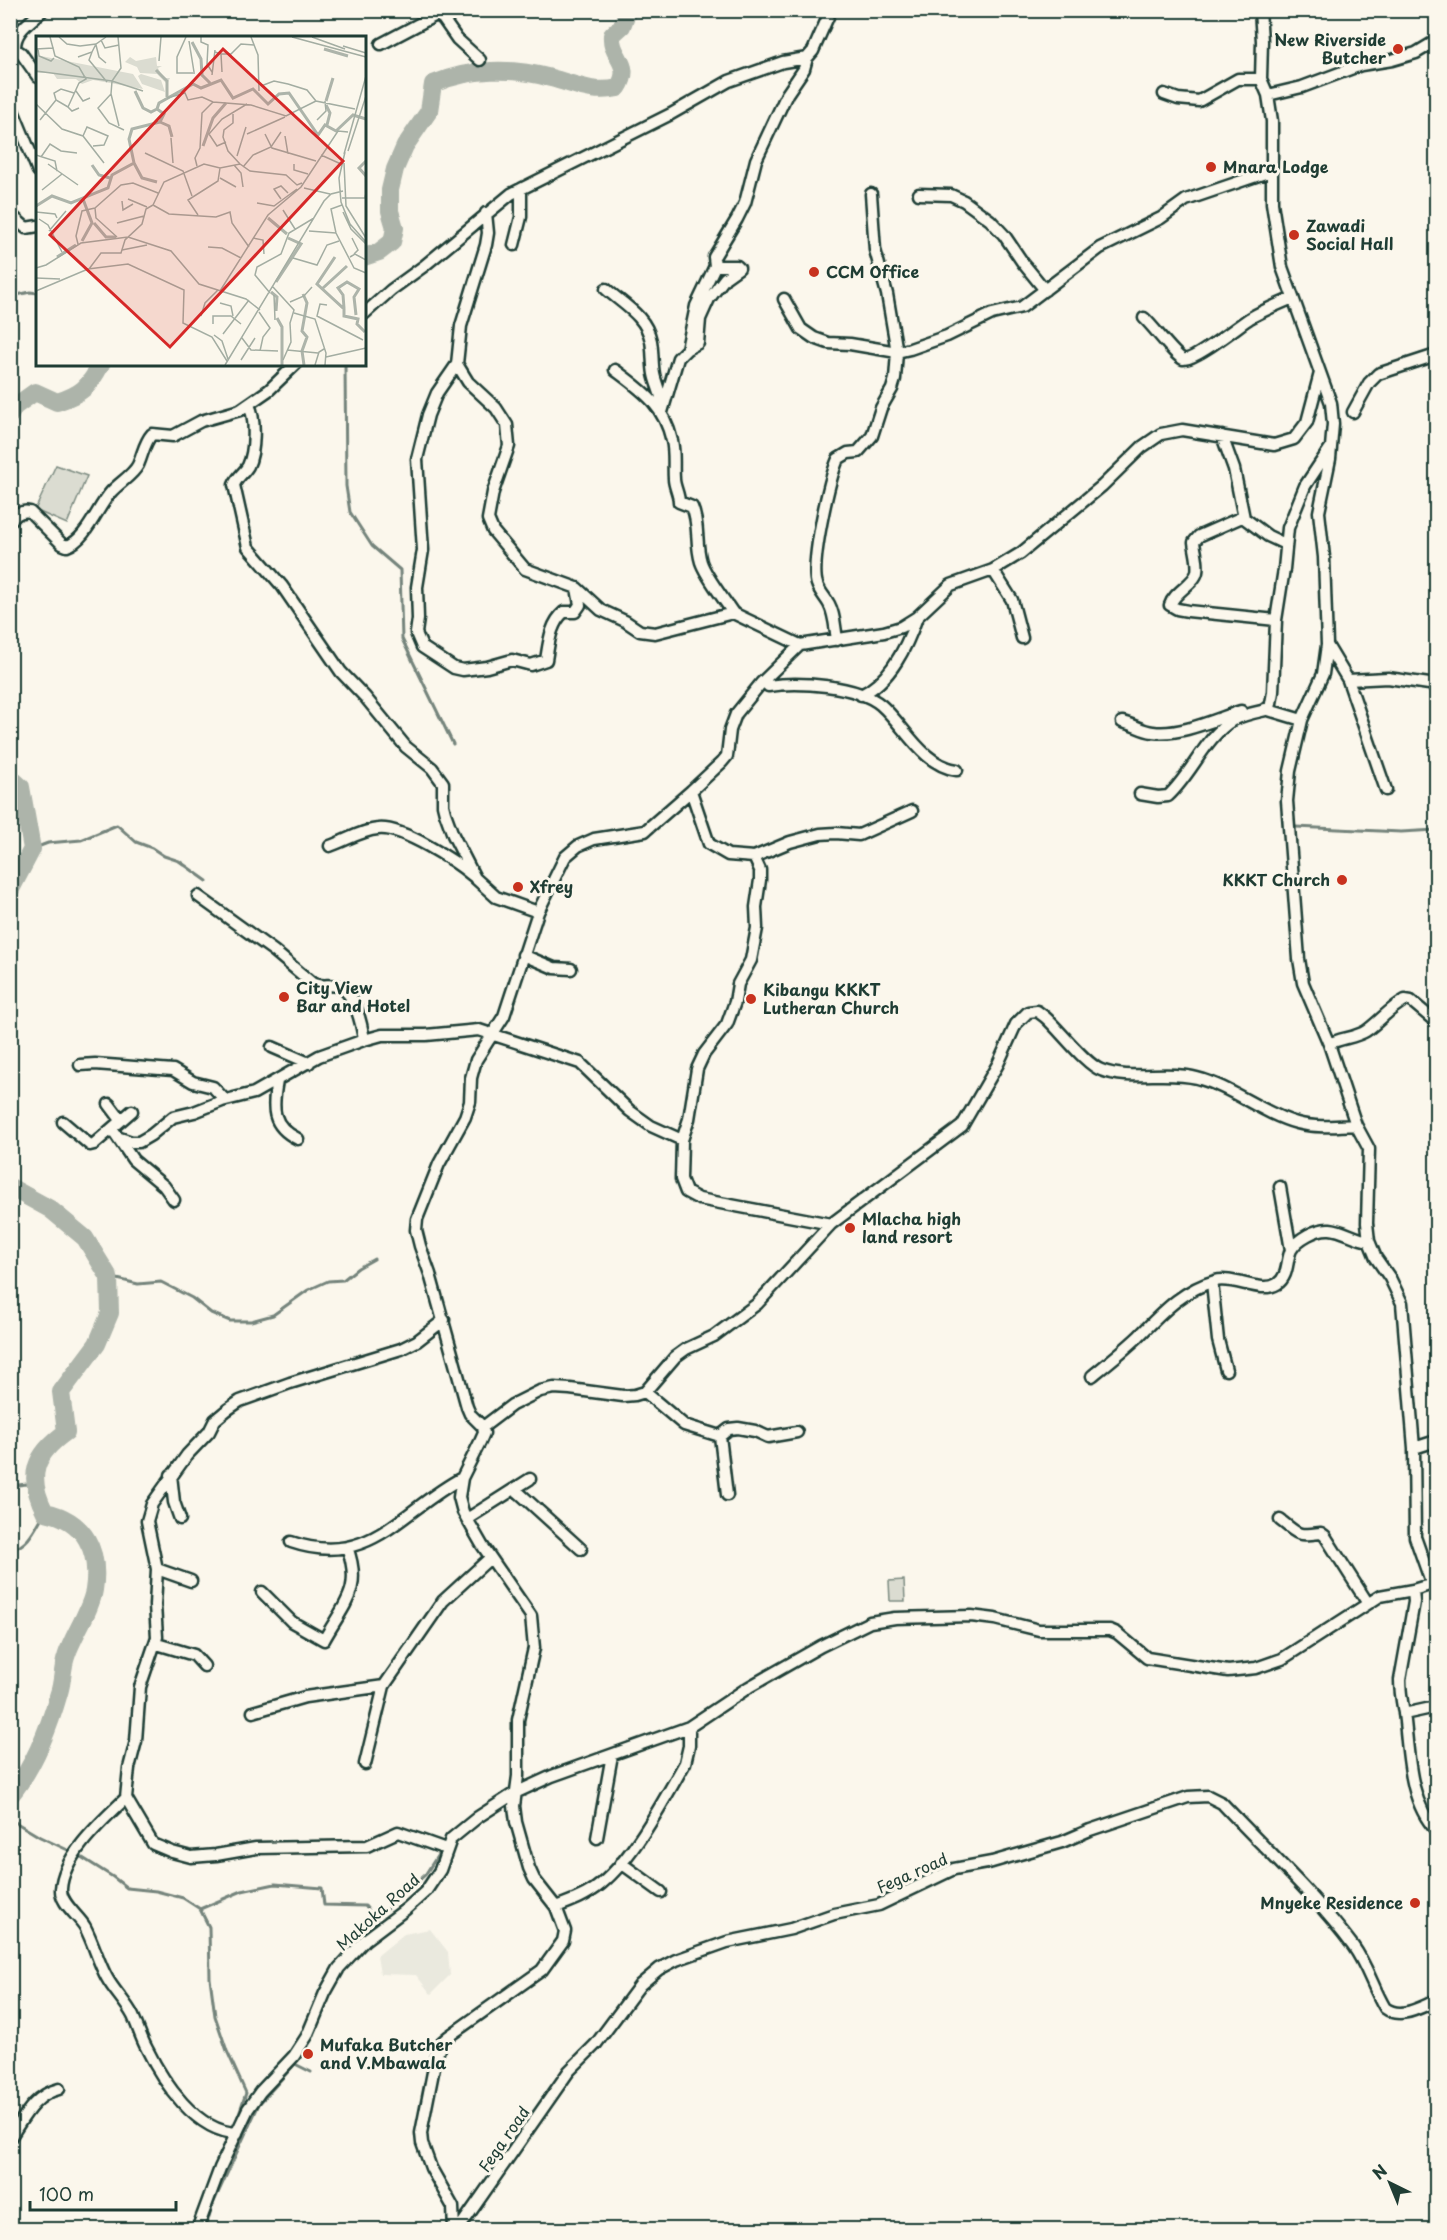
<svg xmlns="http://www.w3.org/2000/svg" width="1447" height="2240" viewBox="0 0 1447 2240" font-family="'Playpen Sans',sans-serif">
  <style>
    .built { fill: #eae9de }
    .green { fill: #dbdcd1; stroke: #7d8c82; stroke-width: 1.5 }
    .lines { fill: none; stroke-linecap: round; stroke-linejoin: round }
    .stream { stroke: #74847b; stroke-width: 3 }
    .river { stroke: #adb4aa; stroke-width: 18 }
    .minor-casing { stroke: #1f3d34; stroke-width: 15 }
    .minor { stroke: #fbf7ec; stroke-width: 10 }
    .poi-dot { fill: #c8321e; stroke: #fbf7ec; stroke-width: 2 }
    .labels { text-anchor: middle; stroke-width: 6; stroke-linejoin: round; paint-order: stroke }
    .poi-label { font-size: 16px; font-weight: bold; fill: #1f3d34; stroke: #fbf7ec; text-anchor: start }
    .street-label { font-size: 16px; fill: #1f3d34; stroke: #fbf7ec }
    .inset-river { fill: none; stroke: #adb4aa; stroke-width: 3 }
    .inset-road { fill: none; stroke: #a3ada2; stroke-width: 1.5 }
    .view { fill: #d62828; fill-opacity: 0.15; stroke: #d62828; stroke-width: 3 }
    .inset-edge { fill: none; stroke: #1f3d34; stroke-width: 3 }
  </style>
  <rect width="100%" height="100%" fill="#fbf7ec"/>
  <filter id="ink" filterUnits="userSpaceOnUse"><feTurbulence type="fractalNoise" baseFrequency=".0167" numOctaves="2"/><feDisplacementMap in="SourceGraphic" scale="12" xChannelSelector="R" yChannelSelector="G"/><feConvolveMatrix kernelMatrix="1 2 1 2 8 2 1 2 1" color-interpolation-filters="sRGB"/></filter>
  <g filter="url(#ink)">
    <path class="built" d="M430,1929l18,23 2,23 -19,19 -15,-19 -36,-1 -3,-18 27,-22z"/>
    <path class="green" d="M56,465l31,11 -20,48 -32,-14z
      M904,1580l1,21h-15l-1,-20z"/>
    <g class="lines">
      <path class="stream" d="M10,290l7,5 13,-3 8,1
        M345,364l1,122 4,26 22,34 28,24 2,69 51,105
        M1296,827l105,5 35,-2
        M32,849l16,-6 33,-3 36,-15 19,17 16,6 12,8 15,5 28,20
        M109,1277l29,7 23,-2 31,16 19,15 19,8h21l22,-6 35,-25 20,-9 15,-1 15,-12 16,-9
        M10,1486l25,-3
        M10,1550c20,-5 25,-22 35,-38
        M10,1819l30,18 32,15
        M78,1855l35,22 14,11 29,3 27,7 17,11 9,18 1,51 5,38 12,35 19,42 -11,32
        M200,1909l42,-18 33,-7 47,4 2,17 41,1 11,13 49,-44 14,-22
        M410,1912l10,-8
        M205,2230l7,-24 47,-102 36,-40 16,8"/>
      <path class="river" d="M364,257l15,-5 13,-10 3,-14 -5,-17v-21l5,-21 10,-23 24,-35 4,-27c37,-16 79,-17 118,-6 24,6 41,16 67,10 16,-25 -8,-30 -6,-53l10,-9 6,-16
        M10,415l4,-8 21,-15 22,10c25,-8 32,-15 44,-38
        M10,777l11,10 11,62 -22,42
        M10,1187l40,22 35,29 24,39 1,36 -13,31 -36,48 5,40c-31,22 -40,44 -21,80 40,8 55,39 49,78 -3,20 -22,47 -28,67 -4,12 -3,24 -7,36 -10,35 -25,74 -49,103"/>
      <defs>
        <path id="minor" d="M430,10l13,9 14,20 23,21
          M1260,10l2,31 -1,38 7,16 4,26v82l10,64 49,136 2,21 -3,35 -11,53 5,45 3,88 -4,29 -21,46 -12,51 -3,30 12,158 4,24 26,61 27,81 13,24 -2,74 2,18 7,17 14,20 12,25 12,145 1,89 17,48
          M465,11l1,-1
          M381,44l55,-29
          M15,49c-1,-19 16,-27 28,-39
          M10,50l5,-1 6,4 17,24
          M1164,94l14,5 21,2 39,-22h23
          M1268,95l34,-8 59,-22 31,-5 24,-7 20,-12
          M10,103l28,68
          M919,194l32,1 13,6 26,19 14,15 19,28 22,27
          M486,213l2,20 -2,12 -25,81 -4,38 -20,29 -9,22 -11,44 6,91 -6,37 1,32 -2,14 6,14 32,21 9,2 24,-3 25,-7 19,5 15,-5c3,-17 4,-36 18,-48h11l5,-7 -3,-17
          M10,214l16,14 12,-2
          M514,245l7,-28v-28
          M606,289c18,16 40,27 45,52 2,11 1,22 3,33 2,11 8,20 8,31
          M784,299l17,30 13,9 14,5 22,1 47,8 13,-3 37,-13 45,-22 30,-7 78,-59 61,-30 25,-18 85,-29
          M364,314l27,-24 33,-24 87,-72 160,-80 58,-33 54,-19 24,-4 6,-7 18,-41
          M1144,318c9,8 31,38 39,41 10,3 56,-34 67,-41 14,-8 29,-14 43,-20
          M687,349l11,-6 2,-24 9,-20 16,-21 14,-10 -2,-2h-22
          M457,364l11,18 28,26 11,17 2,21 -16,46 -5,27 5,12 32,38 52,19 24,22 24,11 15,10 15,2 78,-20 67,32
          M615,370c28,21 49,35 57,71 3,12 1,26 2,38 0,7 5,15 5,23l13,5c8,18 3,36 9,55 5,15 23,37 32,51
          M249,405c7,14 6,47 -1,61 -4,7 -11,11 -14,19l14,62 34,39 59,86 24,25 41,50 26,21 11,15v22l2,8 8,22 22,43 21,19 42,15
          M662,412l16,-54 9,-9 9,-43 19,-40 -1,-9 23,-38 8,-16 11,-43 31,-66 17,-25 3,-11
          M1353,412l16,-29 9,-9 58,-19
          M1222,436l12,33 10,49
          M10,522c5,-8 12,-12 20,-10l32,32 5,2c19,-6 30,-38 44,-54 8,-9 22,-17 27,-27 5,-11 6,-22 14,-31l21,2 28,-15 39,-11 29,-20 27,-26
          M993,570l19,30 10,38
          M1276,620l-88,-9 -11,-2 -7,-4c4,-13 25,-22 27,-33 2,-9 -2,-21 -3,-30l5,-6 41,-18h4l24,18 17,8
          M837,640c-2,-12 -2,-25 -8,-36 -4,-7 -10,-13 -12,-20 -7,-20 12,-104 21,-125l10,-6 10,-1 14,-16 9,-28 11,-19 3,-10 2,-27 -10,-58 -12,-44 -4,-56
          M1327,645l21,35 38,110
          M1348,680l40,-2 48,7
          M768,686c30,-5 89,-1 113,19 24,21 41,60 76,65
          M861,695c30,-14 46,-49 56,-78
          M1265,709l37,11
          M1122,722c11,2 20,9 31,10 27,4 63,-13 88,-21
          M691,791l18,53 19,11 26,2 6,13v10l-4,27 1,21 -6,32 -13,24 -3,18 -8,22 -23,30 -7,15 -8,50 -7,21 -1,39 5,13 13,7 132,25
          M1140,794l18,3 10,-1c24,-22 37,-59 65,-76 11,-6 25,-8 37,-11l3,-17 3,-72 8,-51 4,-41 17,-42 26,-39
          M330,846c15,-5 32,-16 48,-17 24,-3 77,32 95,47
          M754,857l36,-15 30,-8 16,-1 23,2 53,-24
          M198,896l76,55 38,32c9,5 19,0 28,4 15,6 22,39 24,53
          M523,955l31,13 17,1
          M1329,1044c11,-6 26,-6 37,-13 14,-10 24,-23 39,-31l6,1 25,21
          M272,1047l37,16
          M80,1065l15,-1 78,6 20,12 20,5 12,13
          M277,1081c-5,27 -6,45 21,58
          M109,1104l12,16
          M63,1122l27,23 4,-1 38,-33
          M112,1129l21,31 31,26 10,14
          M120,1138l12,4h7l12,-7 22,-18 21,-5 28,-11 32,-8 65,-37 45,-16 18,-5h44l53,-5 101,33 50,48 21,15 31,14
          M1280,1187l11,63
          M1212,1282l6,58 8,30
          M444,1320l-27,21 -16,8 -111,34 -50,18 -13,9 -12,10 -6,12 -22,23 -35,49 -5,17 10,48 -2,36 2,32 -17,50 -4,54 -7,27 -3,30 27,46 19,8 19,5 25,-2 40,-7 111,-2 31,-14 48,17
          M1092,1376c16,-13 31,-25 46,-39 23,-23 44,-47 77,-56 19,-5 46,13 62,3 12,-8 9,-23 14,-34 6,-11 26,-22 39,-21 13,1 25,10 39,12
          M645,1392l39,33 36,11 7,59
          M483,1427l-13,-13 -3,-7 -37,-133 -10,-28 -4,-16 1,-11 22,-55 26,-47 5,-15 1,-24 5,-18 28,-44 34,-104 27,-55 13,-11 16,-7 51,-8 46,-40 31,-29 5,-6 3,-26 6,-16 26,-32 38,-37 84,-13 17,-5 16,-10 34,-32 42,-15 28,-17 81,-67 40,-39 19,-13 21,-4 92,15 20,-6 13,-17 13,-49
          M483,1427l29,-22 28,-14 14,-3 16,1 53,7 12,-1 10,-3 30,-35 11,-8 28,-13 43,-32 74,-80 131,-98 36,-62 18,-40 12,-12 9,-1 8,6c15,13 40,47 56,53 29,11 66,0 96,8 35,9 64,35 100,45 19,5 39,3 59,2
          M720,1436l9,-7 9,-1 17,3 13,6 29,-5
          M1414,1448l22,-7
          M171,1475l3,27 6,17
          M516,1490l65,59
          M467,1519l63,-40
          M1280,1520c20,15 15,16 41,13l4,3 42,66
          M291,1542c79,27 110,-32 171,-64
          M157,1569l34,12
          M1413,1590l1,12 -14,78c0,12 2,22 4,33 5,38 4,88 32,117
          M262,1592l30,30 32,18c20,-36 39,-50 23,-93
          M157,1644l37,11 10,11
          M253,1712l52,-15 79,-11
          M1404,1714l32,-7
          M365,1764l19,-78 59,-85 47,-43
          M126,1798c-23,22 -63,57 -65,91 -1,14 18,27 24,38 9,17 13,35 22,51 7,13 19,24 26,38 5,11 8,22 14,33 16,33 49,83 90,84
          M597,1838l15,-83
          M621,1863l40,29
          M556,1907c16,-6 32,-12 45,-23 33,-27 63,-84 84,-121l4,-17v-19
          M10,2138c14,-21 24,-43 49,-49
          M197,2230l23,-62 28,-59 12,-17 34,-36 13,-20 18,-43 14,-25 26,-28 41,-31 20,-18 14,-21 11,-31 27,-22 37,-24 37,-17 137,-49 60,-40 72,-41 49,-24 25,-4 76,-2 24,3 44,11h71l7,3 30,25 81,13 28,-3 26,-9 98,-63 33,-6 23,-7
          M454,2230l-1,-23 -22,-39 -9,-25 -1,-10 15,-76 6,-15 7,-6 93,-66 21,-29 2,-10 -9,-24 -22,-28 -5,-11 -13,-46 -2,-16 4,-30v-56l16,-72 -3,-32 -49,-71 -19,-33 -4,-15 3,-19 18,-36 4,-9 -1,-6
          M458,2230l111,-159 27,-27 44,-59 19,-16 17,-9 51,-18 64,-13 43,-15 45,-9 75,-36 38,-7 70,-20 28,-12 98,-33 20,-1 14,7c44,47 93,92 131,143 14,19 20,42 32,62 16,12 35,-1 51,-7"/>
      </defs>
      <use href="#minor" class="minor-casing"/>
      <use href="#minor" class="minor"/>
    </g>
  </g>
  <g class="poi-dot">
    <circle cx="1398" cy="49" r="6"/>
    <circle cx="1211" cy="167" r="6"/>
    <circle cx="1294" cy="235" r="6"/>
    <circle cx="814" cy="272" r="6"/>
    <circle cx="1342" cy="880" r="6"/>
    <circle cx="518" cy="887" r="6"/>
    <circle cx="284" cy="997" r="6"/>
    <circle cx="751" cy="999" r="6"/>
    <circle cx="850" cy="1228" r="6"/>
    <circle cx="1415" cy="1903" r="6"/>
    <circle cx="308" cy="2054" r="6"/>
  </g>
  <g class="labels">
    <g class="poi-label">
      <text x="1386" y="46" text-anchor="end">New Riverside<tspan x="1386" dy="18">Butcher</tspan></text>
      <text x="1223" y="173">Mnara Lodge</text>
      <text x="1306" y="232">Zawadi<tspan x="1306" dy="18">Social Hall</tspan></text>
      <text x="826" y="278">CCM Office</text>
      <text x="1330" y="886" text-anchor="end">KKKT Church</text>
      <text x="530" y="893">Xfrey</text>
      <text x="296" y="994">City View<tspan x="296" dy="18">Bar and Hotel</tspan></text>
      <text x="763" y="996">Kibangu KKKT<tspan x="763" dy="18">Lutheran Church</tspan></text>
      <text x="862" y="1225">Mlacha high<tspan x="862" dy="18">land resort</tspan></text>
      <text x="1403" y="1909" text-anchor="end">Mnyeke Residence</text>
      <text x="320" y="2051">Mufaka Butcher<tspan x="320" dy="18">and V.Mbawala</tspan></text>
    </g>
    <g class="street-label">
      <text transform="translate(912 1873) rotate(-24)" y="6">Fega road</text>
      <text transform="translate(378 1912) rotate(-42)" y="6">Makoka Road</text>
      <text transform="translate(504 2139) rotate(-55)" y="6">Fega road</text>
    </g>
  </g>
  <g transform="translate(36 36)">
    <rect width="330" height="330" fill="#fbf7ec"/>
    <path d="M0,19l97,19 10,15 -50,-9 -11,4 -6,-5h-19l-4,-6h-17zM94,21l6,4 20,-4 1,9h5l-4,2 5,10h7l-3,6 -10,-10 -17,-1 -3,-6 -12,-5zM105,38l20,6 4,12 -23,-8 -4,-8z" fill="#dbdcd1"/>
    <path class="inset-river" d="M156,6l9,17 1,16 8,8M288,13l24,7M120,34l11,11v16M99,55l8,17 8,4 6,-3M290,65l7,-23M290,69l4,8 -3,12M124,86l9,4 3,11M167,110l10,-28 13,-15M330,125l-7,7 7,8M98,127l8,15 15,4M56,129l7,10 11,3M0,170l16,-10 19,7 37,-15 4,-13 22,-12 -5,-24 3,-10 28,-7 4,-8 -7,-5 2,-6 34,-19 8,4 20,-8 12,18 20,-9 15,15 11,-10 10,-1 29,42 7,-10 11,6 17,-16 13,4M232,182l19,16M58,187l12,14h10M46,205l10,-18 -9,-24M21,221l19,-12M299,221l-18,27 27,25v7l14,3 -1,5 8,8M240,246l25,-38 -13,-6M287,252l24,-22M235,256l6,5 -1,14M267,258l4,9 -5,28 5,6 -5,14 2,14M308,272l-1,-13 -5,-7 9,-6 12,7 -5,8 2,18M241,282l5,9v38"/>
    <path class="inset-road" d="M23,1l8,7 13,2 16,-2 10,-7M82,1l3,31 -9,13 -1,13 -13,14 11,15 15,7M150,1l-9,20v16h18M165,1v5l7,3 -1,19 5,8M215,1l7,18 1,36M256,1l74,20M276,1l33,12M65,4l4,8 14,-3M153,5l5,31M60,9l3,12 7,6M307,10l23,7M17,12l2,8 24,11 7,12 -7,4 -11,24 4,4 7,-3M0,13l17,-1 -3,-11M2,13l1,7 12,5 3,-3M56,16l-3,8 18,22M179,16l6,2 1,18M185,18h10l10,-10 13,1M42,21l14,-5 4,-8M123,25l2,-24M0,35l76,10 31,10M176,39l3,-25M225,50l13,-5 14,3 19,6 9,11 39,8M40,55l7,10 7,-3M75,58l8,32M131,62l18,-5 3,7 14,-3 11,5 38,3 35,11 30,-15M0,68l26,25 21,7 21,27M32,71l-12,-7 -2,-7 7,-4 13,4M197,78v9l-9,7 -1,7 5,14 12,13M4,84l16,-20M281,84l9,-9 -1,-10M211,98l38,-17M229,98l7,14 44,13M47,100l4,-9 21,9 -4,9 -11,1M249,100l3,18M135,102l2,25M190,106l-9,4 -8,-12 13,-15 25,-15M312,115l18,-55M309,116l-6,26 2,24 9,22 16,18M109,117l38,18 9,25M308,118l22,-78M0,119l19,6 2,10M285,119l20,9M201,120l9,-29M5,121l9,-13 11,7 16,2M308,127l2,43 20,32M12,128l30,21M258,128v6l14,4M198,129l7,8 2,14M161,130l-2,-8 5,-10 2,-35 11,-11M207,131l10,-12 18,-8 10,-15M184,142l16,9M268,152l26,6M6,154l20,-16M306,162h23l1,-5M92,163l19,8M245,163l-7,-10 7,-3 7,7M86,165l1,9 10,-6M221,167l17,3 23,-17M117,169l11,-23 40,-18 16,4 20,-4 10,7 36,4 11,10 5,-2M117,169l16,9 47,3 14,-5 2,11 17,24M306,169l-11,4 5,24 18,35 12,5M247,174l12,19M0,176l19,2 2,4M307,176l8,17 15,15M162,179l-10,-15 30,-19 2,-13M3,183l9,6 14,27M81,187l27,-7M13,195l17,-20M273,195l27,2M81,201l-21,-19 -1,-10 26,-23 12,-2 25,10M217,202l10,2 1,14M316,202l6,12 -4,4M42,208l-2,-8 6,-25 13,-3M172,211l14,1 19,10M86,214l25,-5M314,221l5,-3 11,6M257,222l24,7 10,-20 12,-4M0,232l10,-3 35,-22 47,-6 43,14 28,33 47,15 14,11M53,233l12,-16h20l4,-13 17,-16 4,-15 7,-4M0,242l24,1M237,251l21,23 -4,13 1,19 -8,18M0,255l52,-22 40,-5 56,26 -1,33 29,14 15,24M184,255l48,-76 33,-28 37,-56 10,1M234,257l-15,-18 2,-8 24,-13 8,-21 25,-15M238,259l1,25M254,266l14,-6 8,-9M184,267l11,3 2,10M291,269l-7,-1 -3,12 46,24M223,276l11,16 -7,9 -3,14M258,277l21,6 11,34 -1,12M165,280l4,-13 13,-13M177,288v-8h18l10,8M187,298l26,-34M178,299l8,6 6,18M206,302l9,12 27,1M330,312v-21M251,314l31,3M290,321l40,-9M205,324l14,-22M189,329l99,-164 7,-7 12,-3M279,329l4,-13 5,-3"/>
    <path class="view" d="M187,13l120,112 -173,186 -120,-112z"/>
    <rect width="330" height="330" class="inset-edge"/>
  </g>
  <rect width="1447" height="2240" fill="none" stroke="#fbf7ec" stroke-width="36"/>
  <rect x="18" y="18" width="1411" height="2204" fill="none" stroke="#1f3d34" stroke-width="2" filter="url(#ink)"/>
  <g transform="translate(1390 2183) rotate(317)" stroke="#fbf7ec" stroke-width="4.5" paint-order="stroke">
  <path d="M0-4.5L10 22L0 15L-10 22Z" fill="#1f3d34"/>
  <text y="-9" font-size="16" font-weight="bold" text-anchor="middle" fill="#1f3d34">N</text>
  </g>
  <path d="M30 2201v9h146v-9" fill="none" stroke="#1f3d34" stroke-width="3"/>
  <text x="39" y="2201" font-size="18" fill="#1f3d34" stroke="#fbf7ec" stroke-width="4.5" paint-order="stroke">100 m</text>
</svg>
